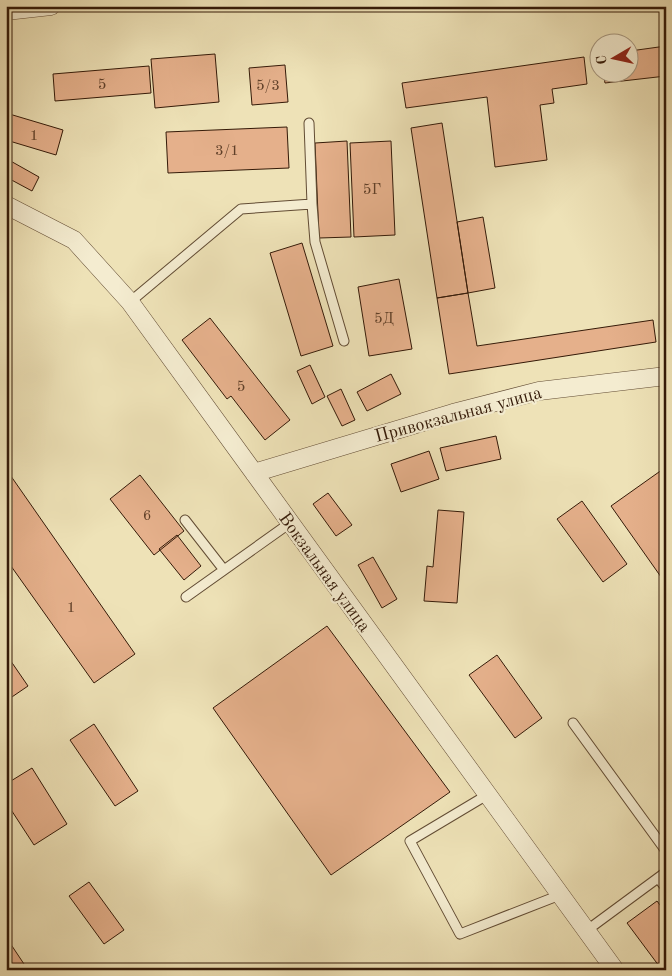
<svg xmlns="http://www.w3.org/2000/svg" width="672" height="976" viewBox="0 0 672 976" font-family="'Old Standard TT',serif">
  <style>
    .building { fill: #e5b08b; stroke: #341a08 }
    .lines { fill: none; stroke-linecap: round; stroke-linejoin: round }
    .lane-casing { stroke: #624c34; stroke-width: 11 }
    .street-casing { stroke: #624c34; stroke-width: 19 }
    .lane { stroke: #f4ecd0; stroke-width: 9 }
    .street { stroke: #f4ecd0; stroke-width: 18 }
    .labels { text-anchor: middle; stroke-width: 4.5; stroke-linejoin: round; paint-order: stroke }
    .number-label { font-size: 15px; fill: #604029 }
    .street-label { font-size: 18px; fill: #341a08; stroke: #f4ecd0 }
  </style>
  <rect width="100%" height="100%" fill="#eee2b7"/>
  <filter id="stains"><feTurbulence type="fractalNoise" baseFrequency=".004" numOctaves="4"/><feColorMatrix values="0 0 0 0 .2 0 0 0 0 .09 0 0 0 0 .02 0 0 0 .5 -.17"/></filter>
  <radialGradient id="worn" r=".72"><stop offset=".6" stop-color="#630" stop-opacity="0"/><stop offset="1" stop-color="#630" stop-opacity=".3"/></radialGradient>
  <path class="building" d="M379,6h26l-26,2z
    M666,46v30l-61,7 -2,-11h27v-21z
    M215,54l4,48 -64,6 -4,-49z
    M584,57l3,27 -35,5 2,14 -14,2 7,55 -52,7 -8,-70 -81,11 -4,-25z
    M285,65l3,37 -36,3 -3,-37z
    M149,66l2,27 -96,8 -2,-27z
    M6,113l57,17 -7,25 -50,-15z
    M442,123l26,170 -31,5 -26,-170z
    M287,127l2,41 -121,5 -2,-41z
    M347,141l4,96 -32,1 -4,-95z
    M391,141l4,94 -41,2 -4,-94z
    M7,159l32,18 -7,14 -26,-14z
    M483,217l12,71 -27,5 -11,-71z
    M302,243l31,103 -32,10 -31,-103z
    M399,279l13,70 -43,7 -11,-69z
    M468,293l9,53 176,-26 3,22 -207,32 -12,-76z
    M210,318l80,102 -25,20 -34,-44 -4,3 -45,-59z
    M310,365l15,32 -13,7 -15,-33z
    M391,374l10,20 -34,17 -10,-19z
    M341,389l14,31 -13,6 -15,-30z
    M496,436l5,23 -55,12 -6,-23z
    M429,451l10,28 -38,13 -10,-28z
    M666,467v117l-55,-78z
    M6,469l129,185 -41,29 -88,-124z
    M140,475l44,56 -30,24 -44,-56z
    M328,493l24,32 -16,11 -23,-32z
    M582,501l45,63 -24,18 -46,-63z
    M438,510l26,2 -7,91 -33,-2 3,-35 6,1z
    M177,535l24,31 -17,14 -25,-31z
    M373,557l24,42 -15,9 -24,-43z
    M327,626l123,166 -119,83 -118,-167z
    M6,654l22,32 -22,15z
    M497,655l45,63 -27,20 -46,-63z
    M94,724l44,67 -23,15 -45,-66z
    M32,768l35,56 -33,21 -28,-43v-18z
    M89,882l35,48 -20,14 -35,-48z
    M657,901l9,12v57h-4l-35,-47z
    M6,937l22,33h-22z"/>
  <g class="lines">
    <defs>
      <path id="lane" d="M309,123l3,81
        M130,302l111,-93 71,-5 3,38 29,99
        M185,520l39,50
        M186,597l104,-74
        M573,723l93,128
        M487,795l-77,46 50,93 100,-39
        M658,878l8,10
        M586,931l80,-59"/>
      <path id="street" d="M6,11l45,-5
        M6,205l68,35 56,62 485,668
        M254,473l199,-60 86,-22 127,-15"/>
    </defs>
    <use href="#lane" class="lane-casing"/>
    <use href="#street" class="street-casing"/>
    <use href="#lane" class="lane"/>
    <use href="#street" class="street"/>
  </g>
  <g class="labels">
    <g class="number-label">
      <text x="102" y="89">5</text>
      <text x="268" y="90">5/3</text>
      <text x="34" y="140">1</text>
      <text x="227" y="155">3/1</text>
      <text x="372" y="194">5Г</text>
      <text x="384" y="323">5Д</text>
      <text x="241" y="391">5</text>
      <text x="147" y="520">6</text>
      <text x="71" y="612">1</text>
    </g>
    <g class="street-label">
      <text transform="translate(458 414) rotate(-15)" y="6">Привокзальная улица</text>
      <text transform="translate(325 572) rotate(54)" y="6">Вокзальная улица</text>
    </g>
  </g>
  <rect width="672" height="976" fill="none" stroke="#eee2b7" stroke-width="25"/>
  <rect x="8" y="8" width="657" height="961" fill="none" stroke="#341a08" stroke-width="2.5"/>
  <rect x="12" y="12" width="647" height="951" fill="none" stroke="#341a08"/>
  <g transform="translate(614 58) rotate(261)"><circle r="24" fill="#f4ecd0" stroke="#a79880"/>
  <path d="M0-4L9 19L0 12L-9 19Z" fill="#8f2418"/>
  <text y="-8" font-size="14" font-weight="bold" text-anchor="middle" fill="#341a08">С</text>
  </g>
  <rect width="100%" height="100%" filter="url(#stains)"/>
  <rect width="100%" height="100%" fill="url(#worn)"/>
</svg>
